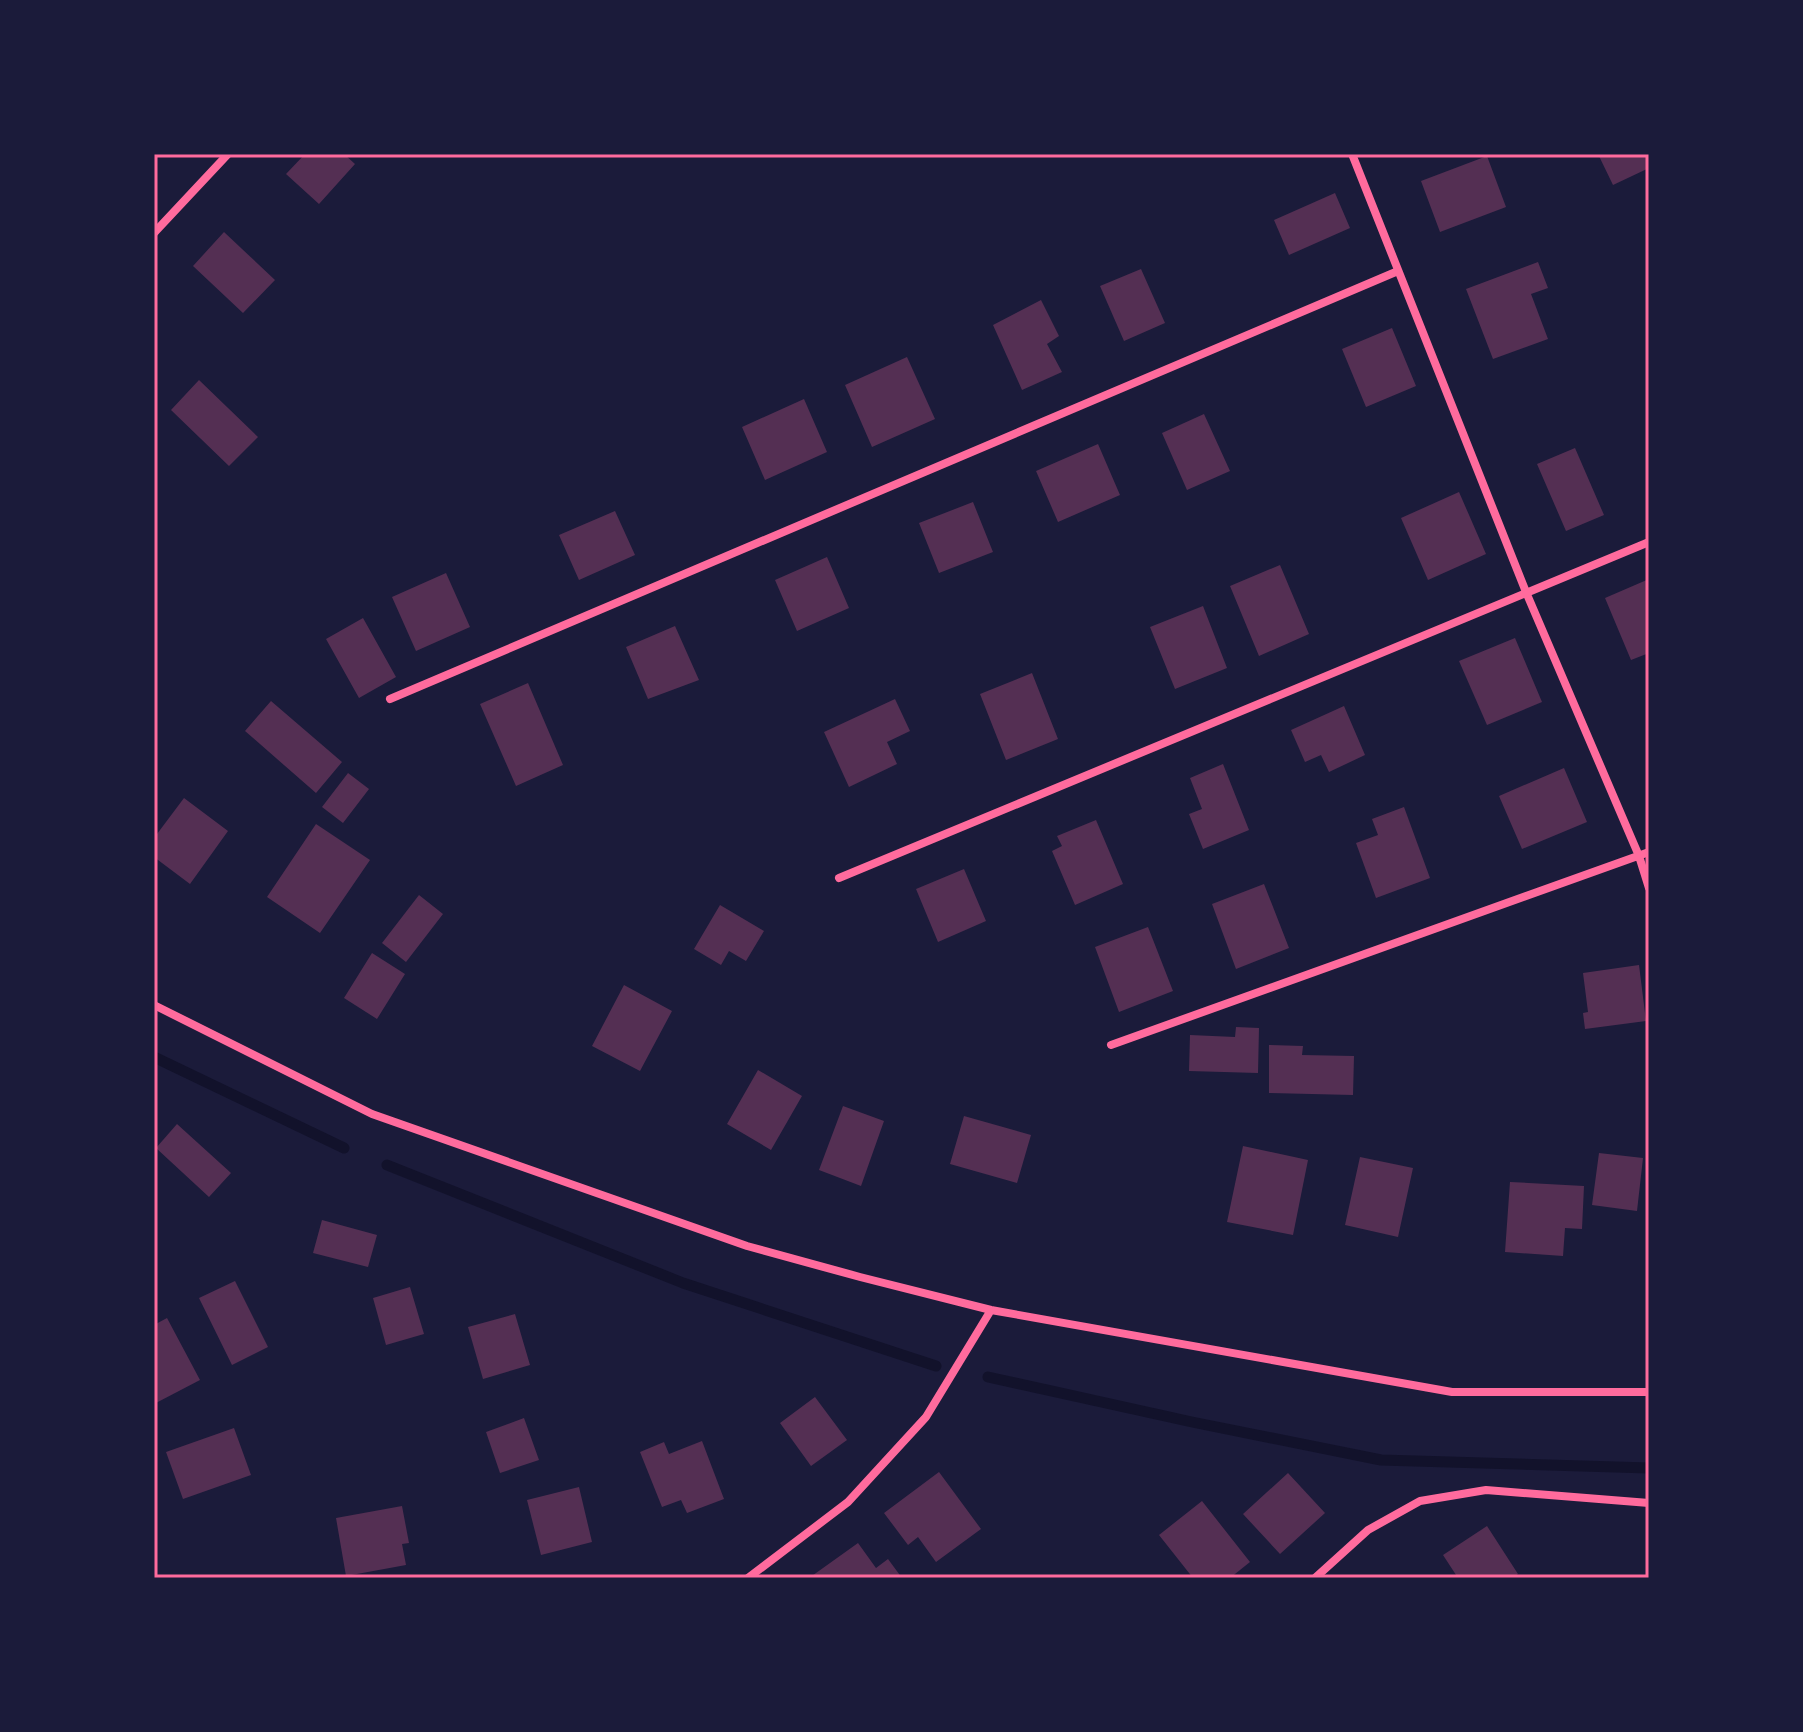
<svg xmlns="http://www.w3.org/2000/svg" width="1803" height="1732" viewBox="0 0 1803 1732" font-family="'PT Sans Narrow',sans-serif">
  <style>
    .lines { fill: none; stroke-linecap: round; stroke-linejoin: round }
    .stream { stroke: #12122b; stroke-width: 11 }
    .building { fill: #542f53 }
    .minor { stroke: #ff6b9d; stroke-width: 8 }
    .neatline { fill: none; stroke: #ff6b9d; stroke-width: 3 }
  </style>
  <rect width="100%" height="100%" fill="#1b1b3a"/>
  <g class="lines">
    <path class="stream" d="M154,1057l190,91
      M387,1165l296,118 253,83
      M988,1377l204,45 189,38 268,8"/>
  </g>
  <path class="building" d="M305,154h39l11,10 -36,40 -33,-30z
    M1598,154h51v14l-36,17z
    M1487,156l19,51 -66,25 -19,-51z
    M1335,193l15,35 -61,27 -15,-35z
    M224,232l51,48 -32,33 -50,-47z
    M1538,262l10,26 -17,6 17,45 -55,20 -27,-70z
    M1141,269l24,54 -41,18 -24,-55z
    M1041,300l18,36 -12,8 15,28 -40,18 -29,-65z
    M1392,328l24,58 -50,21 -24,-58z
    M907,357l28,62 -63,28 -27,-62z
    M199,380l59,57 -29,29 -58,-56z
    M804,399l23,53 -62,28 -23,-53z
    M1204,414l26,57 -43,19 -25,-57z
    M1098,444l22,51 -62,27 -22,-51z
    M1575,448l29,67 -38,16 -29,-67z
    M1459,492l27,62 -58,26 -27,-62z
    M973,502l20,50 -54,21 -20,-50z
    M615,511l20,44 -56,25 -20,-45z
    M827,557l22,51 -52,23 -22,-51z
    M1280,565l29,69 -50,22 -29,-70z
    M446,573l24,54 -54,24 -24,-54z
    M1649,579v74l-18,7 -26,-62z
    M1203,606l24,62 -52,21 -25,-62z
    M363,618l33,59 -37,21 -33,-59z
    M675,626l24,54 -51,19 -22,-52z
    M1515,638l27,64 -55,23 -28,-64z
    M1032,673l26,66 -52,21 -26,-66z
    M528,683l35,82 -47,21 -36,-82z
    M895,699l15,32 -23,11 10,22 -48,23 -25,-55z
    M271,701l71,61 -26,31 -71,-62z
    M1344,706l21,49 -36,17 -8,-17 -16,7 -14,-32z
    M1223,764l26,66 -46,19 -14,-35 13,-5 -12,-31z
    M1564,768l23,54 -65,27 -23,-53z
    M348,773l21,16 -26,34 -21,-16z
    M184,798l44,33 -38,53 -36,-27v-19z
    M1404,807l26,71 -54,20 -20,-55 22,-8 -6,-16z
    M1096,820l27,64 -48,21 -23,-54 10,-5 -5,-10z
    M316,824l54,36 -50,73 -53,-36z
    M964,869l22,52 -48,21 -22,-53z
    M1264,884l25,64 -53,21 -24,-65z
    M419,895l24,19 -37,48 -24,-19z
    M720,905l44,26 -18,30 -17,-10 -8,14 -27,-16z
    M1148,927l25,64 -54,21 -24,-65z
    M372,953l33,21 -28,45 -33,-21z
    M1639,965l7,56 -61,8 -2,-16 5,-1 -5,-39z
    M624,985l48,26 -32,60 -48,-25z
    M1236,1027l23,1 -1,45 -69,-2 1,-36 45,2z
    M1269,1045l34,1 -1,9 52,1 -1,39 -84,-2z
    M758,1070l44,26 -31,54 -44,-26z
    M843,1106l41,15 -23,65 -42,-16z
    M964,1116l67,19 -14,48 -67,-19z
    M177,1124l54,49 -22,24 -53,-49z
    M1243,1146l65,14 -15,75 -66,-13z
    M1599,1153l44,5 -6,53 -45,-6z
    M1360,1157l53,11 -15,69 -53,-12z
    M1510,1182l74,4 -2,43 -17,-1 -2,28 -58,-4z
    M322,1220l55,15 -9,32 -55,-14z
    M235,1281l33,66 -36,18 -33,-67z
    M410,1287l14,47 -38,11 -13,-47z
    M515,1314l15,51 -47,14 -15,-52z
    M167,1318l33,62 -46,24v-79z
    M815,1397l32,43 -36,26 -31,-43z
    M524,1418l15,42 -39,13 -14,-41z
    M234,1428l17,47 -68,24 -17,-47z
    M702,1441l22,58 -37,14 -6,-13 -19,7 -22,-55 24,-10 5,12z
    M939,1472l42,57 -45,33 -18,-25 -10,8 -24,-32z
    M1288,1473l37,40 -45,41 -37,-40z
    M579,1487l13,55 -51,13 -14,-55z
    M1202,1501l48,61 -20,16h-37l-34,-43z
    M402,1506l7,37 -7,1 4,21 -60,11 -10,-58z
    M1487,1526l31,48 -6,4h-54l-15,-23z
    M858,1543l18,25 12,-9 14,19h-93z"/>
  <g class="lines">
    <path class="minor" d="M1352,154l174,438 113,264 10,32
      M154,233l74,-79
      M390,699l1008,-428
      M839,878l810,-336
      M154,1005l218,109 375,132 113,31 131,33 461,82h197
      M1111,1045l538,-193
      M748,1578l100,-76 78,-85 65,-107
      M1315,1578l53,-48 52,-29 66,-11 163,13"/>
  </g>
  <rect width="1803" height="1732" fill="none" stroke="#1b1b3a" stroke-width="312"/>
  <rect x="156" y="156" width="1491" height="1420" class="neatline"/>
</svg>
